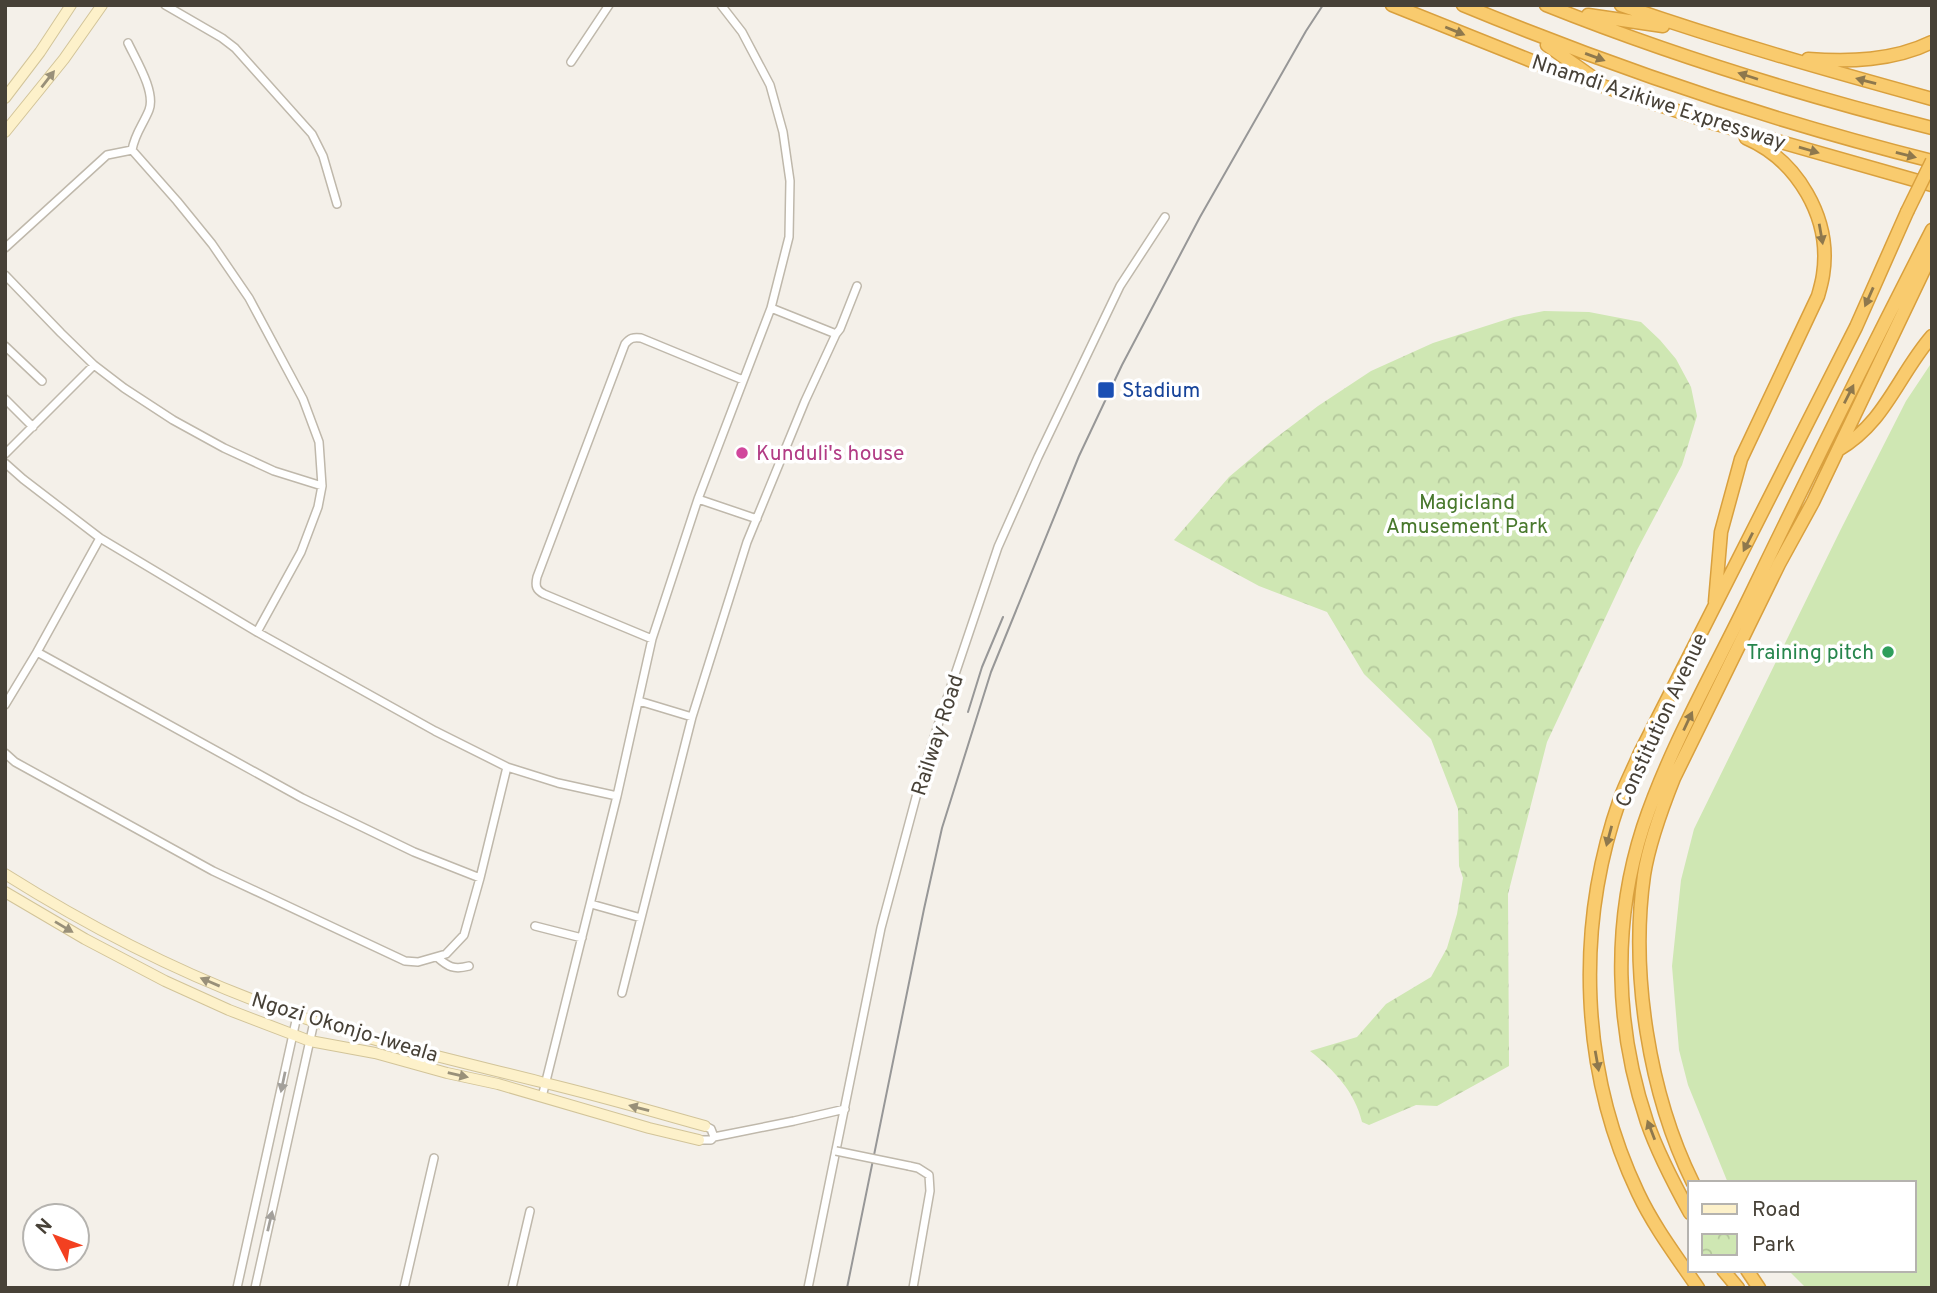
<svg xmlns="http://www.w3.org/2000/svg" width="1937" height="1293" viewBox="0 0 1937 1293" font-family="Overpass,sans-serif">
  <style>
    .park { fill: url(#park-crowns) }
    .garden { fill: #cfe7b3 }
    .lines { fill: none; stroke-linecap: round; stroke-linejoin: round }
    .street-casing { stroke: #bfb8ab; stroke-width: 10 }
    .secondary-casing { stroke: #d2c499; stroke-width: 12 }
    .highway-casing { stroke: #d9a03e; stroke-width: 15 }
    .street { stroke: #fff; stroke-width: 7 }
    .secondary { stroke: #fdf1ca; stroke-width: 10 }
    .highway { stroke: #f9cb6e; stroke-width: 12 }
    .tram { stroke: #979797; stroke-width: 2 }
    .street-bridge-casing { stroke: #bfb8ab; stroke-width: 10; stroke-linecap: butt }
    .highway-bridge-casing { stroke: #d9a03e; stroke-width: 15; stroke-linecap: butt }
    .street-bridge { stroke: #fff; stroke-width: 7 }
    .highway-bridge { stroke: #f9cb6e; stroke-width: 12 }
    .oneway { fill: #8e784d }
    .oneway2 { fill: #999079 }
    .oneway3 { fill: #a3a09b }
    .transit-dot { fill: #1a4fb4; stroke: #fff; stroke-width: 2.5 }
    .hotel-dot { fill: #d1479c; stroke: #fff; stroke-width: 2.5 }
    .leisure-dot { fill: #2e9e5b; stroke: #fff; stroke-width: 2.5 }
    .labels { text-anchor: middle; stroke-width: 7; stroke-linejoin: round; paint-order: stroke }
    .street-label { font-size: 21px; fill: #474137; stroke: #fff }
    .transit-label { font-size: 21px; fill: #164399; stroke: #fff; text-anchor: start }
    .hotel-label { font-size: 21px; fill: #b23c85; stroke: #fff; text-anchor: start }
    .park-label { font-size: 21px; fill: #48782c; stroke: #fff }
    .leisure-label { font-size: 21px; fill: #27864d; stroke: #fff; text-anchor: end }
  </style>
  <defs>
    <pattern id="park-crowns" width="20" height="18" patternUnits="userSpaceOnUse" patternTransform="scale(1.75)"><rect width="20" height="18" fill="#cfe7b3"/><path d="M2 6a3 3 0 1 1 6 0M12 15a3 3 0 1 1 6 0" fill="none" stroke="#b3c79b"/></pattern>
  </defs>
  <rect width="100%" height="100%" fill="#f4f0e9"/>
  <path class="park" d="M1544,311l45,1 52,10 19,18 16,19 15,28 6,29 -15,49 -45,85 -90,192 -39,152 1,172 -72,40 -21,-1 -47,20 -7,-3c-7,-30 -28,-52 -52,-71l47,-14 29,-33 45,-27 16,-29 10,-34 6,-36 -4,-12 -1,-57 -27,-70 -67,-65 -37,-62 -68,-26 -85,-46 55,-63 44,-37 45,-34 53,-35 62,-28 81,-26z"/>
  <path class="garden" d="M1932,362v926h-126l-18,-18h126v-87h-186l-40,-98 -9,-35 -7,-84 9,-86 13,-51 147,-300 65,-128z"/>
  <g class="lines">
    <defs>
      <path id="street" d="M165,5l57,33 13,10 77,86 11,22 14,48
        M128,43c8,17 28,49 21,67 -6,15 -14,23 -17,40
        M571,62l38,-57
        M5,248l102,-93 25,-5 45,51 35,43 37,54 54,101 16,43 3,44 -4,21 -17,45 -44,80
        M5,275l56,58 33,32 30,23 49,32 51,28 50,23 48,15
        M771,308l65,26
        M5,346l37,35
        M5,399l28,28
        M5,454l89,-89
        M5,463l18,16 77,59 157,94 178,99 72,36 51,16 59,13
        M698,499l59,20
        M652,639l-108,-45c-8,-4 -9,-8 -7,-17l88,-233c5,-6 8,-7 16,-6l102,42
        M37,652l265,146 112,54 66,26
        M639,701l53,16
        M5,705l32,-53 63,-114
        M5,753l10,9 198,109 192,90 13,1 28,-8 18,-19 16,-57 27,-111
        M591,904l50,14
        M535,926l47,12
        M437,957c11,10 17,13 32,9
        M622,993l70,-276 55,-175 58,-141 31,-67 4,-5 17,-43
        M542,1097l75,-301 35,-157 46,-140 73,-191 18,-71 1,-56 -7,-49 -13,-47 -28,-53 -21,-27
        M714,1137l80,-16 51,-12
        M699,1140h12l3,-3 -3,-8 -6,-3
        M909,1166l9,2 11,7 1,16 -17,97
        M237,1288l60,-272
        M255,1288l59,-266
        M404,1288l30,-130
        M512,1288l18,-77
        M808,1288l73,-360 42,-157 20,-61 55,-163 40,-90 82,-171 45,-69"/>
      <path id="secondary" d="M5,98l35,-46 31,-47
        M5,132l59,-73 38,-54
        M5,874c97,61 201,113 311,148 74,24 150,41 225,60 55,13 110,29 164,44
        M5,892l80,47 80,42 64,29 81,31 65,12 72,20 51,11 151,44 50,12"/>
      <path id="highway" d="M1392,5l160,64 158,53 222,63
        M1463,5c152,63 309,116 469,156
        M1546,5c125,50 255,90 386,123
        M1621,5c103,36 206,65 311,94
        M1588,15l75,11
        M1547,45l48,34
        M1808,59c41,3 85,2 124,-17
        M1838,450c48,-28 60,-75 94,-114
        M1715,602l6,-70 20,-73 77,-163c2,-7 4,-14 5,-21 9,-57 -26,-115 -77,-137
        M1693,1183c-44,-89 -63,-210 -49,-308 5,-32 18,-67 30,-97l105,-214 34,-62 119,-249
        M1690,1213c-16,-29 -32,-59 -43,-91 -32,-95 -35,-199 -4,-295 27,-81 71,-156 108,-233 59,-122 119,-243 181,-364
        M1723,1270l15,18
        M1747,1270l12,18
        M1698,1288c-21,-31 -44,-61 -60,-95 -58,-122 -63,-266 -18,-394 5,-15 13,-29 19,-44l217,-428 51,-115"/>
    </defs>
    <use href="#street" class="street-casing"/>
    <use href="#secondary" class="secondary-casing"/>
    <use href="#highway" class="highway-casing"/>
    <use href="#street" class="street"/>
    <use href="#secondary" class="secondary"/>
    <use href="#highway" class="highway"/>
    <path class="tram" d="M968,712l14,-45 21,-50
      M847,1288l77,-379 18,-81 49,-156 88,-216 43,-91 78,-148 106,-186 17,-26"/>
    <defs>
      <path id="street-bridge" d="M836,1151l73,15"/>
      <path id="highway-bridge" d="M1907,212l25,-51"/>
    </defs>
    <use href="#street-bridge" class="street-bridge-casing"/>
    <use href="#highway-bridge" class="highway-bridge-casing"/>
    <use href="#street-bridge" class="street-bridge"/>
    <use href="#highway-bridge" class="highway-bridge"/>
  </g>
  <defs><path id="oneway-solid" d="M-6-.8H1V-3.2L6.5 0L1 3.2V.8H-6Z" transform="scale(1.75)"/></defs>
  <g class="oneway">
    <use href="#oneway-solid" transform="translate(1455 31) rotate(22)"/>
    <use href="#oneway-solid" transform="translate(1595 57) rotate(20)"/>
    <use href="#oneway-solid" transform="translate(1748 76) rotate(-162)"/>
    <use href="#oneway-solid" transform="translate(1866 81) rotate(-165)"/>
    <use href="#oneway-solid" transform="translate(1809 150) rotate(16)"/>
    <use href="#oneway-solid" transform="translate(1906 155) rotate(14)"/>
    <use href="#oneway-solid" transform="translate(1821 234) rotate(80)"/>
    <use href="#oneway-solid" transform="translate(1869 297) rotate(114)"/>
    <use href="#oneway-solid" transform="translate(1849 394) rotate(-63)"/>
    <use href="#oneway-solid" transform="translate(1748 542) rotate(117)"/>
    <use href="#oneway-solid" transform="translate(1688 721) rotate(-65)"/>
    <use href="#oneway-solid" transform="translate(1609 836) rotate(105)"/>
    <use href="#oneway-solid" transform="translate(1597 1061) rotate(80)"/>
    <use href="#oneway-solid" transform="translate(1651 1130) rotate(-111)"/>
  </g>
  <g class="oneway2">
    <use href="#oneway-solid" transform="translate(48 79) rotate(-52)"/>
    <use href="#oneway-solid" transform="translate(64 927) rotate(31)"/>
    <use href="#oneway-solid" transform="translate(210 982) rotate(-157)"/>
    <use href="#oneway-solid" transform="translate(458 1075) rotate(13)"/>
    <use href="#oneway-solid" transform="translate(639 1108) rotate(-165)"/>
  </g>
  <g class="oneway3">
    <use href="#oneway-solid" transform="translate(283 1082) rotate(102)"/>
    <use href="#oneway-solid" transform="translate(270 1221) rotate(-77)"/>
  </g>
  <rect class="transit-dot" x="1097" y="381" width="18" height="18" rx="3.5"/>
  <circle class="hotel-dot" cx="742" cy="453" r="7"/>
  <circle class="leisure-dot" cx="1888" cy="652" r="7"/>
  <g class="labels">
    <g class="street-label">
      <text transform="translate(1659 102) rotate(18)" y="7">Nnamdi Azikiwe Expressway</text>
      <text transform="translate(1661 720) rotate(-65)" y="7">Constitution Avenue</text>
      <text transform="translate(937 735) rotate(-72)" y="7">Railway Road</text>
      <text transform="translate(345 1027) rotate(17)" y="7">Ngozi Okonjo-Iweala</text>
    </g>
    <g class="transit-label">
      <text x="1122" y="397">Stadium</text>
    </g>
    <g class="hotel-label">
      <text x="756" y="460">Kunduli's house</text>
    </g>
    <g class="park-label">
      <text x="1467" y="509">Magicland<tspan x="1467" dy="24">Amusement Park</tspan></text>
    </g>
    <g class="leisure-label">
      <text x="1874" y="659">Training pitch</text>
    </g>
  </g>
  <rect width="1937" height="1293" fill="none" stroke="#474137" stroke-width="14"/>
  <rect x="1688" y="1181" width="228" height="91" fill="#ffffff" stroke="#b5b3af" stroke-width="2"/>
  <rect x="1702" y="1204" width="35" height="10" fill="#fdf1ca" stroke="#b5b3af" stroke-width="2"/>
  <text x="1752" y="1216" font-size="21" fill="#474137">Road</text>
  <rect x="1702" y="1234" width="35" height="21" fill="url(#park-crowns)" stroke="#b5b3af" stroke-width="2"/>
  <text x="1752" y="1251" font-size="21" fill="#474137">Park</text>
  <g transform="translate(56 1237) rotate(312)"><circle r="33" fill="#ffffff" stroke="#b5b3af" stroke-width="2"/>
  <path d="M0-5L12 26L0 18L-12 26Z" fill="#f34020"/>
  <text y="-10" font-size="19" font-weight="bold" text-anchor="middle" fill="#474137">N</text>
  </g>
</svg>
